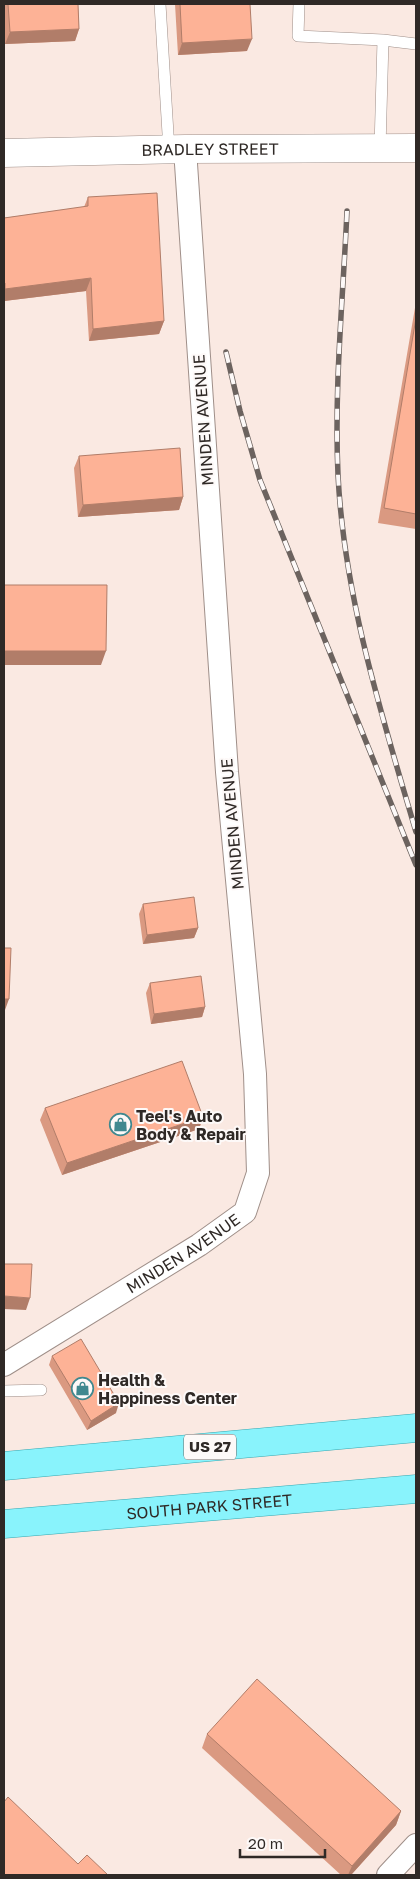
<svg xmlns="http://www.w3.org/2000/svg" width="420" height="1879" viewBox="0 0 420 1879" font-family="'Golos Text',sans-serif">
  <style>
    .lines { fill: none; stroke-linecap: round; stroke-linejoin: round }
    .service-casing { stroke: #9f8f89; stroke-width: 12 }
    .minor-casing { stroke: #9f8f89; stroke-width: 24 }
    .tertiary-casing { stroke: #9f8f89; stroke-width: 29 }
    .primary-casing { stroke: #37a7b0; stroke-width: 29 }
    .service { stroke: #fff; stroke-width: 11 }
    .minor { stroke: #fff; stroke-width: 22 }
    .tertiary { stroke: #fff; stroke-width: 28 }
    .primary { stroke: #89f3fc; stroke-width: 28 }
    .rail-casing { stroke: #6c635f; stroke-width: 5.5 }
    .rail { stroke: #fdf9f8; stroke-width: 4; stroke-dasharray: 11; stroke-linecap: butt }
    .wall { fill: #da9981 }
    .shaded-wall { fill: #b17d69 }
    .building { fill: #fdb296; stroke: #b17d69 }
    .labels { text-anchor: middle; stroke-width: 4; stroke-linejoin: round; paint-order: stroke }
    .shield { fill: #fdf9f8; stroke: #6d6765; stroke-width: 1 }
    .shield-label { font-size: 15px; font-weight: bold; fill: #2f2926 }
    .street-label { font-size: 16px; fill: #2f2926; stroke: #fdf9f8 }
    .poi-label { font-size: 16px; font-weight: bold; fill: #2f2926; stroke: #fdf9f8; text-anchor: start }
  </style>
  <rect width="100%" height="100%" fill="#fae9e2"/>
  <g class="lines">
    <defs>
      <path id="service" d="M160,4l9,146
        M299,4l-1,32 85,4 -3,108
        M383,40l33,4
        M4,1391l37,-1"/>
      <g id="minor">
        <path id="s1" d="M4,1365l195,-120 46,-33 13,-39 -3,-99 -28,-302 -42,-623"/>
        <path d="M388,1875l28,-30"/>
      </g>
      <g id="tertiary">
        <path id="s2" d="M4,153l181,-4 231,-1"/>
      </g>
      <g id="primary">
        <path d="M4,1466l412,-38"/>
        <path id="s3" d="M4,1524l412,-35"/>
      </g>
    </defs>
    <use href="#service" class="service-casing"/>
    <use href="#minor" class="minor-casing"/>
    <use href="#tertiary" class="tertiary-casing"/>
    <use href="#primary" class="primary-casing"/>
    <use href="#service" class="service"/>
    <use href="#minor" class="minor"/>
    <use href="#tertiary" class="tertiary"/>
    <use href="#primary" class="primary"/>
    <defs>
      <path id="rail" d="M347,211c-4,88 -13,176 -9,264 6,122 44,241 78,357
        M226,352l14,59 20,69 156,385"/>
    </defs>
    <use href="#rail" class="rail-casing"/>
    <use href="#rail" class="rail"/>
  </g>
  <path class="wall" d="M4,4h74l1,25 -4,12 -70,3z
    M175,4h75l-3,47 -69,4z
    M88,197l76,124 -5,13 -70,7 -3,-50 -82,10v-83l80,-11z
    M416,302v227l-38,-6z
    M79,456l104,41 -4,13 -101,7 -4,-49z
    M143,904l55,24 -4,10 -51,6 -4,-30z
    M150,983l55,24 -3,10 -51,7 -5,-31z
    M45,1108l158,9 -4,12 -137,46 -22,-55z
    M52,1356l64,57 -29,17 -38,-65z
    M207,1734l194,77 -5,14 -45,50h-10l-139,-127z"/>
  <path class="shaded-wall" d="M79,29l-4,12 -70,3 5,-12z
    M252,39l-5,12 -69,4 4,-12z
    M91,278l-5,13 -82,10v-7l1,-5z
    M164,321l-5,13 -70,7 4,-12z
    M183,497l-4,13 -101,7 5,-12z
    M4,651h102l-5,14h-97z
    M198,928l-4,10 -51,6 4,-9z
    M4,999h5l-4,11h-1z
    M205,1007l-3,10 -51,7 3,-10z
    M203,1117l-4,12 -137,46 5,-12z
    M4,1296l26,2 -4,12 -22,-1z
    M119,1403l-3,10 -29,17 4,-9z
    M401,1811l-5,14 -45,50h-3l4,-9z"/>
  <path class="building" d="M8,4h70l1,25 -69,3z
    M180,4h70l2,35 -70,4z
    M157,193l7,128 -71,8 -2,-51 -86,11v-6h-1v-65l84,-12v-9z
    M416,318v196l-32,-6z
    M180,448l3,49 -100,8 -4,-49z
    M4,585h103l-1,66h-102z
    M194,897l4,31 -51,7 -4,-31z
    M4,948h7l-2,51h-5z
    M201,976l4,31 -51,7 -4,-31z
    M182,1061l21,56 -136,46 -22,-55z
    M4,1264h28l-2,34 -26,-2z
    M81,1339l38,64 -28,18 -39,-65z
    M257,1679l144,132 -49,55 -145,-132z
    M8,1797l70,67 9,-9 21,20h-104v-73z"/>
  <defs>
    <symbol id="shop-ring" viewBox="-11 -11 22 22"><circle r="9.5" fill="#fdf9f8" stroke="#40888f" stroke-width="1.5"/><path d="M-5-2.5h2.3a2.7 3.5 0 0 1 5.4 0H5L5.5 6h-11ZM-1.5-2.5h3a1.5 2.3 0 0 0-3 0Z" fill="#40888f"/></symbol>
  </defs>
  <g fill-rule="evenodd">
    <use href="#shop-ring" x="108" y="1112" width="25" height="25"/>
    <use href="#shop-ring" x="70" y="1376" width="25" height="25"/>
  </g>
  <g class="labels">
    <rect class="shield" x="184" y="1434.5" width="52" height="25" rx="4"/>
    <g class="shield-label">
      <text x="210" y="1452">US 27</text>
    </g>
    <g class="street-label">
      <text dy="6" stroke="none"><textPath href="#s2" startOffset="206">BRADLEY STREET</textPath></text>
      <text transform="translate(203 420) rotate(-94)" y="6">MINDEN AVENUE</text>
      <text transform="translate(232 824) rotate(-95)" y="6">MINDEN AVENUE</text>
      <text dy="6" stroke="none"><textPath href="#s1" startOffset="211">MINDEN AVENUE</textPath></text>
      <text dy="6" stroke="none"><textPath href="#s3" startOffset="206">SOUTH PARK STREET</textPath></text>
    </g>
    <g class="poi-label">
      <text x="136" y="1122">Teel's Auto<tspan x="136" dy="18">Body &amp; Repair</tspan></text>
      <text x="98" y="1386">Health &amp;<tspan x="98" dy="18">Happiness Center</tspan></text>
    </g>
  </g>
  <rect width="420" height="1879" fill="none" stroke="#2f2926" stroke-width="10"/>
  <path d="M240 1849v8h85v-8" fill="none" stroke="#2f2926" stroke-width="2.5"/>
  <text x="248" y="1849" font-size="15" fill="#2f2926" stroke="#fdf9f8" stroke-width="4" paint-order="stroke">20 m</text>
</svg>
